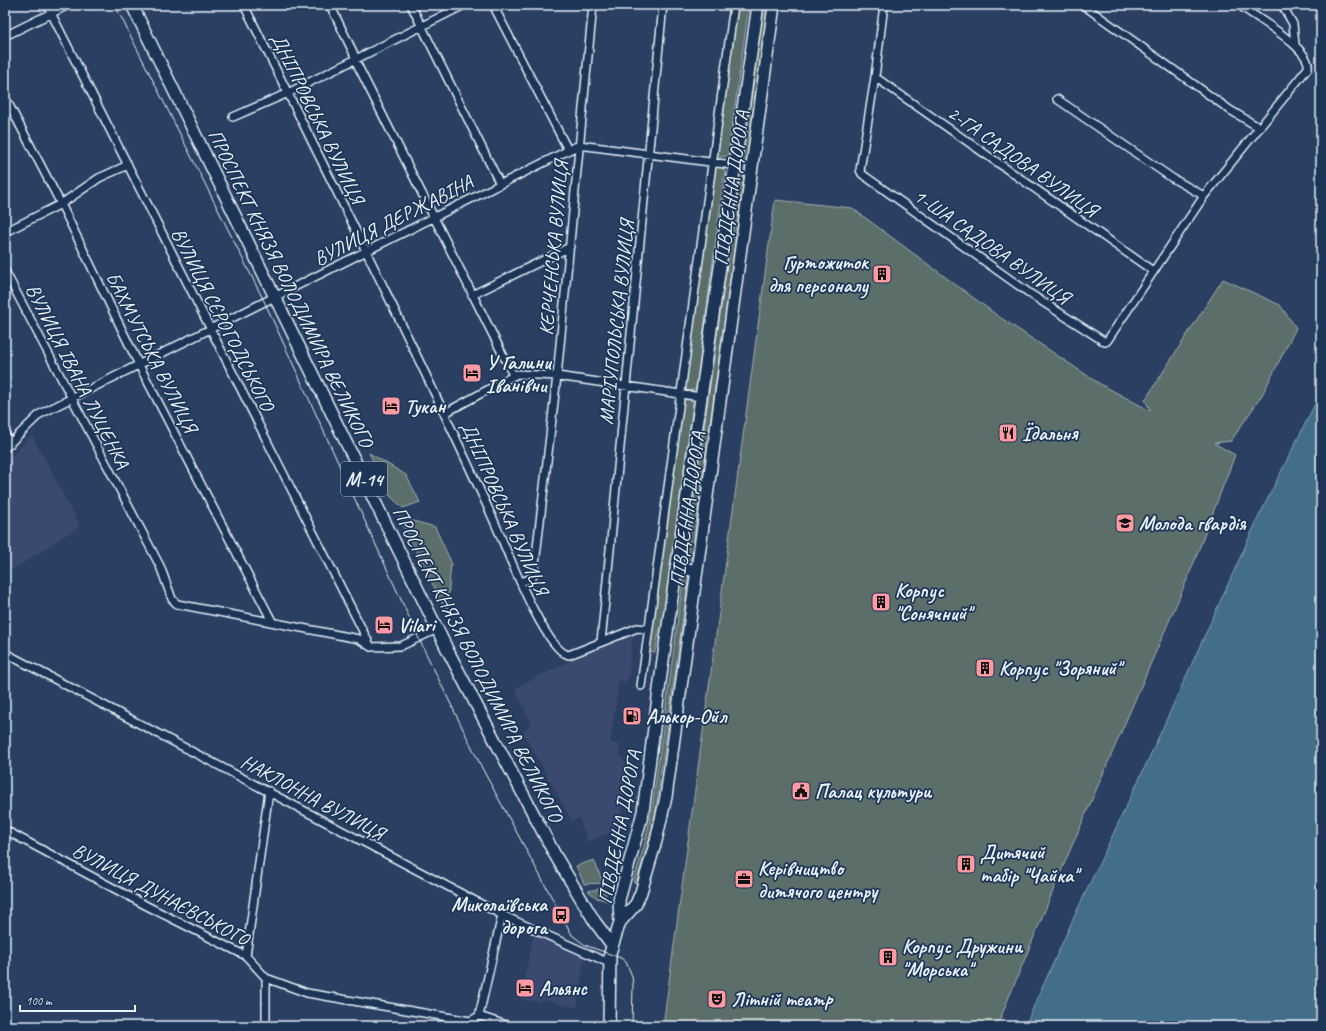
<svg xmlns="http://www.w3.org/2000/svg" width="1326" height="1031" viewBox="0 0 1326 1031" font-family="Caveat,sans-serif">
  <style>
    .built { fill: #3a4a6f }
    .green { fill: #5b6e69; stroke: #a2b0b0 }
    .water { fill: #426e89; stroke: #84a2b5 }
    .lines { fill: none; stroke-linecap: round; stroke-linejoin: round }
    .street-casing { stroke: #e8f1f8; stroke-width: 10 }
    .primary-casing { stroke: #e8f1f8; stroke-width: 14 }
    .street { stroke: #1d3557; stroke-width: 7 }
    .primary { stroke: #1d3557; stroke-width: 11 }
    .tram { stroke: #e8f1f8; stroke-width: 1 }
    .labels { text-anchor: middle; stroke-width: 3.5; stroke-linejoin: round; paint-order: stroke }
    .shield { fill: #1d3557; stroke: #abb9c8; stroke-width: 1 }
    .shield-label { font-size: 19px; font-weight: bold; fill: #e8f1f8 }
    .street-label { font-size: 20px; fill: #e8f1f8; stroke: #1d3557 }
    .poi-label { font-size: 20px; font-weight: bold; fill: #e8f1f8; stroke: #1d3557; text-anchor: start }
  </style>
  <rect width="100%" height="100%" fill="#2a3f62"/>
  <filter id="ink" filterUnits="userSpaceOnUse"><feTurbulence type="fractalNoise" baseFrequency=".025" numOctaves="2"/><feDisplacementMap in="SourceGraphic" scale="8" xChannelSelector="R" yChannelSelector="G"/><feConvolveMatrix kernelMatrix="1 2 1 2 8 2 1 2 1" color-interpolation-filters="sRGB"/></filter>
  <g filter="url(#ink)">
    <path class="built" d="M32,435l48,91 -63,41 -12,4v-108z
      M634,630l-6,49 -3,3 -6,-1 -9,61 10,3 -1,9 10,13 -9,53 -4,10 -28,12 -9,-24 -7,3 -49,-89 8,-9 -16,-35z
      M534,933l51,21 -8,53 -19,-3 -2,-2 -13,-2 -3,2 -20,-3z"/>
    <path class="green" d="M738,5h11l-21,151 -8,1 -3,-2z
      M763,5h5l-77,555 -5,-1z
      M715,167h6l4,3 -29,219 -9,4 -4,-3z
      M775,200l77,8 146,108 102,68 51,27 -6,-11 78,-121 57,26 16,23 -34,67 -31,46 -17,2 21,12 -46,120 -124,287 -68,164h-334z
      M686,398l4,1 3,5 -31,223 -3,4 -4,22 -7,-1 33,-250z
      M369,453l37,22 14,27 -17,6 -12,-11z
      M399,517l36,10 16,35 -4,51z
      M684,574h5l-33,236 -8,36 -12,37 -3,-1 11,-36 8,-37z
      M594,860l9,23 -19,1 -8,-18z
      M603,888l5,13 -11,-3 -9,-7z"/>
    <path class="water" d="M1321,392v634h-296l49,-109 75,-159 110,-242z"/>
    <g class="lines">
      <defs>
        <path id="street" d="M47,5l324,642
          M244,5c85,171 171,342 250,516 11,24 51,131 75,134l68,-27 11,1
          M330,5l23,47 5,14 155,309
          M411,5l89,179
          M493,5l75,145
          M884,5l-9,72 -15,93 2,4 170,121 73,47 2,-1 97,-145 104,-128c4,-19 -54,-52 -69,-63
          M1083,5l147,105 30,18
          M1282,5l11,19 2,21
          M5,36l63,-31
          M875,77l278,194
          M5,97l56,107 78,161 133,256
          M1057,99l115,79 32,18
          M233,117l55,-24 176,-88
          M5,232l56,-28 38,-26 29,-13
          M5,271l155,295 12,33 5,5 182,35 12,8 30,-1 36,-17
          M472,295l98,-48
          M445,413l72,-39 40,2 144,21
          M5,434l5,10
          M5,448l35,-34 539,-269 154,20
          M521,582l11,-4 2,-5 23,-197 36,-371
          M601,642l62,-637
          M5,653l497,262 107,48
          M641,686c29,-227 63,-454 93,-681
          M5,830l142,76 99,50 20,22 41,15 163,28 9,-5 30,10
          M246,956l23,-165
          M479,1016l23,-101
          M266,1026v-48"/>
        <path id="primary" d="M132,5l316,646 107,204 40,67 17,23
          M676,567l21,4
          M620,922l16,-18 5,-12 15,-51 10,-44 108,-792
          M609,1026l1,-73 10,-31 -1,-22 24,-88 19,-145 96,-662"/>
      </defs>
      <use href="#street" class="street-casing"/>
      <use href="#primary" class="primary-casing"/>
      <use href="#street" class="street"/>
      <use href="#primary" class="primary"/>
      <path class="tram" d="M115,5l150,298 154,336 63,129 90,167 13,10 36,13 5,4 6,14 1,10 -1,40"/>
    </g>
  </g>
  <defs>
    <symbol id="building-square" viewBox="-11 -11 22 22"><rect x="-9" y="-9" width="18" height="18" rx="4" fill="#ff9aa2" stroke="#1d3557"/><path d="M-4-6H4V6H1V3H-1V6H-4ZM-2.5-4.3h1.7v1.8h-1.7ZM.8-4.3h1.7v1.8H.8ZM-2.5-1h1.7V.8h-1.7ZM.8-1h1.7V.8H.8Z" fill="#111"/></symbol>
    <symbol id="hotel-square" viewBox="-11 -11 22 22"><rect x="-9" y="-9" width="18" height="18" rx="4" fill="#ff9aa2" stroke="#1d3557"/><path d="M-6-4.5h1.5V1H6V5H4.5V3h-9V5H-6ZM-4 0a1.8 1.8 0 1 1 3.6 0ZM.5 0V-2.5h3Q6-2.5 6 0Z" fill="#111"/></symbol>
    <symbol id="restaurant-square" viewBox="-11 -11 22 22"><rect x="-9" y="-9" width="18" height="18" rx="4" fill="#ff9aa2" stroke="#1d3557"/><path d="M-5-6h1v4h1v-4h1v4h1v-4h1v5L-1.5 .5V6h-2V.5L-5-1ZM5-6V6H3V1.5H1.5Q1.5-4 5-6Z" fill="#111"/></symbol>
    <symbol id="school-square" viewBox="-11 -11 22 22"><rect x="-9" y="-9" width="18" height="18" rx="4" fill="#ff9aa2" stroke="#1d3557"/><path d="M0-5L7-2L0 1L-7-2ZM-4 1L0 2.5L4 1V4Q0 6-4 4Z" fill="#111"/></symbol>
    <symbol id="fuel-square" viewBox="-11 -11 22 22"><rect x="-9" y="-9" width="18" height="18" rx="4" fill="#ff9aa2" stroke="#1d3557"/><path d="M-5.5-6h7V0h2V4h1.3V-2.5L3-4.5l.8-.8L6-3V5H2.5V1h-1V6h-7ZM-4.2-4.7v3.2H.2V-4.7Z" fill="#111"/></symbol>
    <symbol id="civic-square" viewBox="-11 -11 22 22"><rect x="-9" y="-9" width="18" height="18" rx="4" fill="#ff9aa2" stroke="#1d3557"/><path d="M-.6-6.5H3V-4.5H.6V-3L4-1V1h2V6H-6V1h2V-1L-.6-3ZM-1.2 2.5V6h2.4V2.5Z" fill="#111"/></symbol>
    <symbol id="office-square" viewBox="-11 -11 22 22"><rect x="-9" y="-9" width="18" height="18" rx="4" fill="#ff9aa2" stroke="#1d3557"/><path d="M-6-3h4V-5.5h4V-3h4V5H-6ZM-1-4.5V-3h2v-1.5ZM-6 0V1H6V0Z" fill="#111"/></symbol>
    <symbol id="bus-square" viewBox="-11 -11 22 22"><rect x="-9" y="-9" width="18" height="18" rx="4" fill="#ff9aa2" stroke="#1d3557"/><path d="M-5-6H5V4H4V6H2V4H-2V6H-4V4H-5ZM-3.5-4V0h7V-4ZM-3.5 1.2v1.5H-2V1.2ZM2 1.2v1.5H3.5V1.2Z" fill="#111"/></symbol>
    <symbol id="theatre-square" viewBox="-11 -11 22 22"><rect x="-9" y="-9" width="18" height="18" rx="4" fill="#ff9aa2" stroke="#1d3557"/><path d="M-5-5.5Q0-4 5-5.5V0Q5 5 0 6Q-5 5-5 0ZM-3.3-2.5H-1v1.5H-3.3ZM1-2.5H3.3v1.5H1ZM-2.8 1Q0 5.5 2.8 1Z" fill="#111"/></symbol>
  </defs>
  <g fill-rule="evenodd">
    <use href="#building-square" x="871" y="263" width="22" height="22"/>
    <use href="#hotel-square" x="461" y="362" width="22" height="22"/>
    <use href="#hotel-square" x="380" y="395" width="22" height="22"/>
    <use href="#restaurant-square" x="997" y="422" width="22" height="22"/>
    <use href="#school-square" x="1114" y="512" width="22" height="22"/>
    <use href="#building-square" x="870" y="591" width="22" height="22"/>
    <use href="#hotel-square" x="373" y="614" width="22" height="22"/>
    <use href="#building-square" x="974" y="657" width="22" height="22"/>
    <use href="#fuel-square" x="621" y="705" width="22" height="22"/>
    <use href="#civic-square" x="790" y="780" width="22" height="22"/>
    <use href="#building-square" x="955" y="853" width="22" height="22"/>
    <use href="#office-square" x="733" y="868" width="22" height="22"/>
    <use href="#bus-square" x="550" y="904" width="22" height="22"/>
    <use href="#building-square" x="877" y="946" width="22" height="22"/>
    <use href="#hotel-square" x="514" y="977" width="22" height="22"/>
    <use href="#theatre-square" x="706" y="988" width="22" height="22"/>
  </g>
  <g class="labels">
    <rect class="shield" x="341" y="462" width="46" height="34" rx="3"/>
    <g class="shield-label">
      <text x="364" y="486">М-14</text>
    </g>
    <g class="street-label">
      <text transform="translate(318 118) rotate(64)" y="7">ДНІПРОВСЬКА ВУЛИЦЯ</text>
      <text transform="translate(1023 161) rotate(35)" y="7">2-ГА САДОВА ВУЛИЦЯ</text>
      <text transform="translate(731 188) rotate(-82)" y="7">ПІВДЕННА ДОРОГА</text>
      <text transform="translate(393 220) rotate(-27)" y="7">ВУЛИЦЯ ДЕРЖАВІНА</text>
      <text transform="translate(992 246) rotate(35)" y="7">1-ША САДОВА ВУЛИЦЯ</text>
      <text transform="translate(553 248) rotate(-85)" y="7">КЕРЧЕНСЬКА ВУЛИЦЯ</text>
      <text transform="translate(291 288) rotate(64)" y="7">ПРОСПЕКТ КНЯЗЯ ВОЛОДИМИРА ВЕЛИКОГО</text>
      <text transform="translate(223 319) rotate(63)" y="7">ВУЛИЦЯ СЄРОГОДСЬКОГО</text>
      <text transform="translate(616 322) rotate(-84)" y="7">МАРІУПОЛЬСЬКА ВУЛИЦЯ</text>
      <text transform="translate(152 352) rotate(63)" y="7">БАХМУТСЬКА ВУЛИЦЯ</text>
      <text transform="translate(78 376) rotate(63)" y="7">ВУЛИЦЯ ІВАНА ЛУЦЕНКА</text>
      <text transform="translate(505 508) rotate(66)" y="7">ДНІПРОВСЬКА ВУЛИЦЯ</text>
      <text transform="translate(687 509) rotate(-82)" y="7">ПІВДЕННА ДОРОГА</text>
      <text transform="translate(478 664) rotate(63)" y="7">ПРОСПЕКТ КНЯЗЯ ВОЛОДИМИРА ВЕЛИКОГО</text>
      <text transform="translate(313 797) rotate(28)" y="7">НАКЛОННА ВУЛИЦЯ</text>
      <text transform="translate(619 827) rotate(-79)" y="7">ПІВДЕННА ДОРОГА</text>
      <text transform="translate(161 894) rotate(28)" y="7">ВУЛИЦЯ ДУНАЄВСЬКОГО</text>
    </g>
    <g class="poi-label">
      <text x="868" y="269" text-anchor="end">Гуртожиток<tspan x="868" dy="23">для персоналу</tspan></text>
      <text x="486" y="369">У Галини<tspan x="486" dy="23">Іванівни</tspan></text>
      <text x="405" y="413">Тукан</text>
      <text x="1022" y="440">Їдальня</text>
      <text x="1139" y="530">Молода гвардія</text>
      <text x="895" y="597">Корпус<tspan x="895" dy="23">"Сонячний"</tspan></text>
      <text x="398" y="632">Vilari</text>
      <text x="999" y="675">Корпус "Зоряний"</text>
      <text x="646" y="723">Алькор-Ойл</text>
      <text x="815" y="798">Палац культури</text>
      <text x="980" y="859">Дитячий<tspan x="980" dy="23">табір "Чайка"</tspan></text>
      <text x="758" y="875">Керівництво<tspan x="758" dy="23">дитячого центру</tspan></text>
      <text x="547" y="911" text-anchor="end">Миколаївська<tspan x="547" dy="23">дорога</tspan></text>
      <text x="902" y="953">Корпус Дружини<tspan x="902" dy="23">"Морська"</tspan></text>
      <text x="539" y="995">Альянс</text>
      <text x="731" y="1006">Літній театр</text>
    </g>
  </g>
  <rect width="1326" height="1031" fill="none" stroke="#1d3557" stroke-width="20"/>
  <rect x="10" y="10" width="1306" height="1011" fill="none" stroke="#e8f1f8" stroke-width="1.5" filter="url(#ink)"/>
  <path d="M20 1005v6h115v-6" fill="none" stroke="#e8f1f8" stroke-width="2"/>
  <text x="26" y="1005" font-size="12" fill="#e8f1f8" stroke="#1d3557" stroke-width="3" paint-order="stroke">100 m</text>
</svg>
